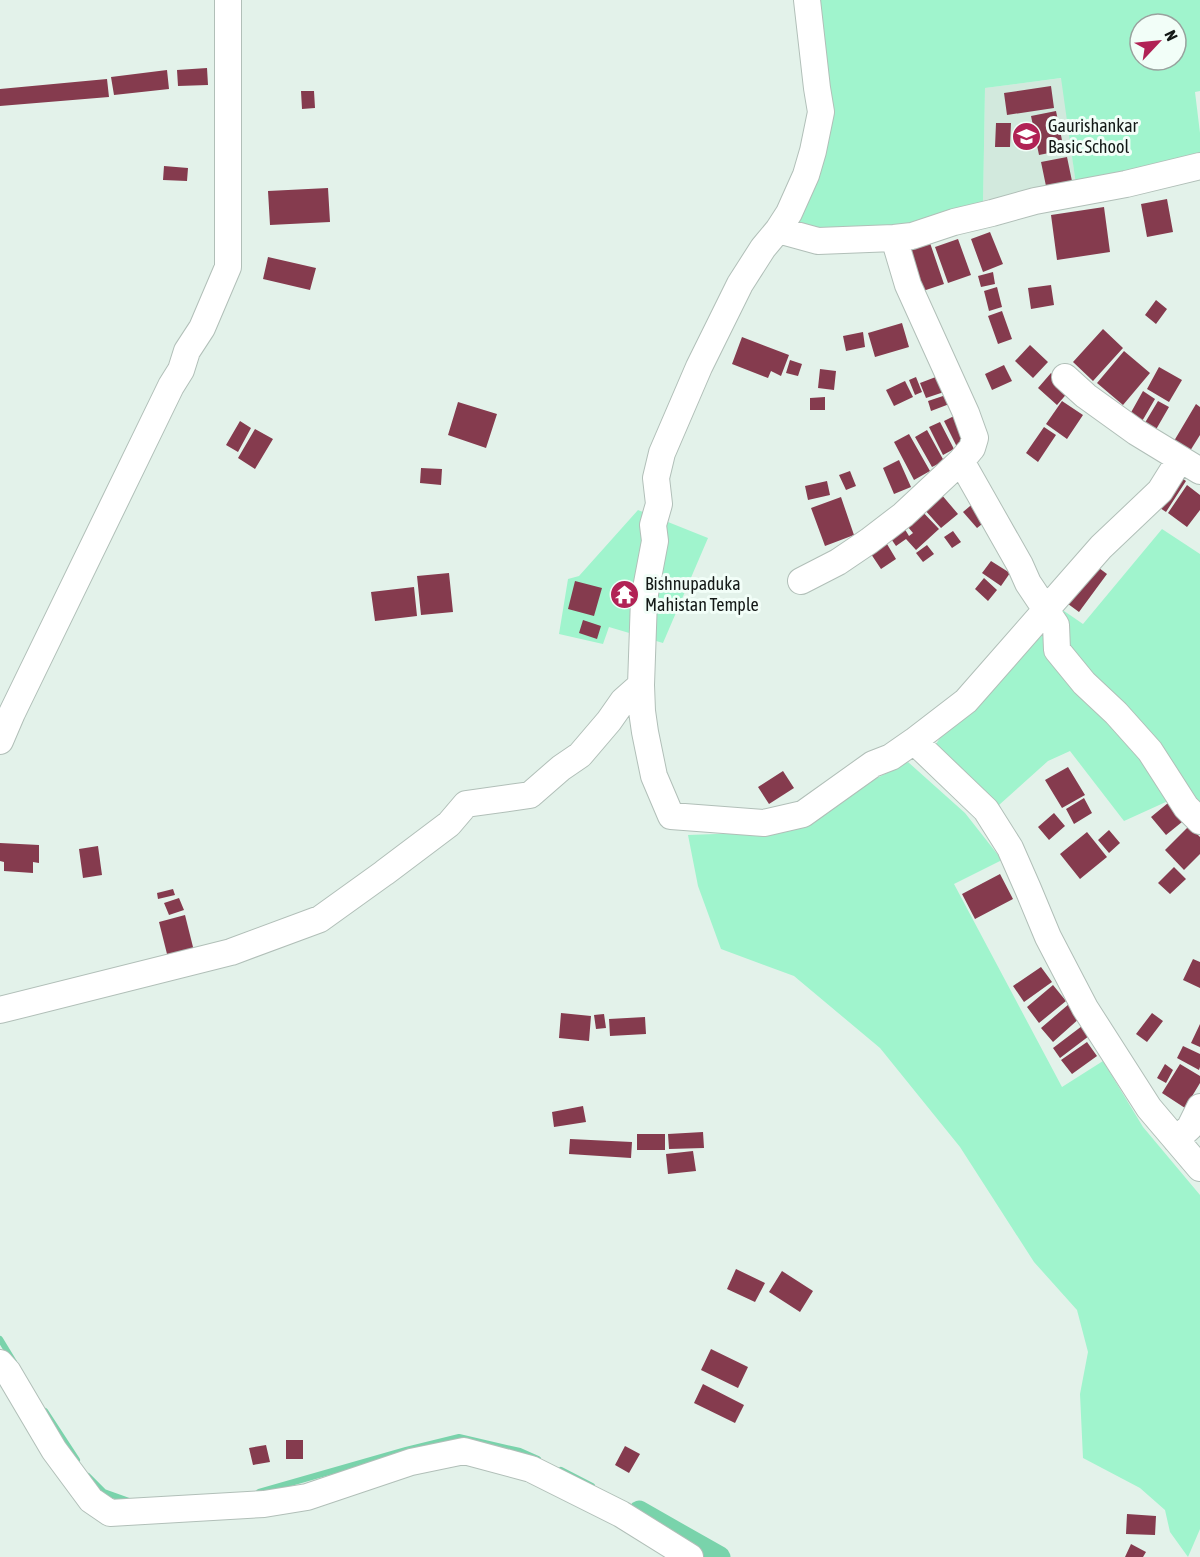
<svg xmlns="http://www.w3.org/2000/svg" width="1200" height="1557" viewBox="0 0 1200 1557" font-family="'Asap Condensed',sans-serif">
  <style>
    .built { fill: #d2e9dd }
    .green { fill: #a0f4cd; fill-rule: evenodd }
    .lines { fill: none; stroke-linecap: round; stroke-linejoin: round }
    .stream { stroke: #79d3ab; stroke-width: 6 }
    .canal { stroke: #79d3ab; stroke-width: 21 }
    .building { fill: #853b4e }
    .minor-casing { stroke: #b1bfb8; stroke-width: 28 }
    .minor { stroke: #fff; stroke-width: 26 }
    .labels { text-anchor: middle; stroke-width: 6; stroke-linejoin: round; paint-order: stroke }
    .poi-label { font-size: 18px; fill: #141917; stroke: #f2fef8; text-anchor: start }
  </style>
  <rect width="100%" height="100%" fill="#e3f2ea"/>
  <path class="built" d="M1062,78l14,107 -93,19 2,-116z"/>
  <path class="green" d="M813,0h387v91l-5,1 5,41v23l-124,29 -15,-107 -76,10 -2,116 -82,23 -86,3 -19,-9 28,-69zM1140,24h36v36h-36z
    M638,510l70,28 -45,105 -54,-16 -6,17 -44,-10 9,-55 11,-3z
    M1162,529l38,25v248l-10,-11 -66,30 -54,-70 -22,10 -49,44 -63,-61 33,-50 82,-92 32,22z
    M908,762l57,51 37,47 -48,24 108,203 41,-26 40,66 57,68v334l-12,28 -18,-25 -5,-22 -25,-22 -57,-30 -3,-64 8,-42 -11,-42 -43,-48 -74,-115 -80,-99 -86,-72 -73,-27 -23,-63 -10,-51 85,-3z"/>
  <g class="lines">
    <path class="stream" d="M0,1339l14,23
      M45,1411l32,49
      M561,1470l31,16
      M88,1476l16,16 28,10
      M259,1492l147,-42 53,-13 61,14 18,8"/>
    <path class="canal" d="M639,1511l81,46"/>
  </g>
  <path class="building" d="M207,68l1,17 -30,1 -1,-16z
    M167,70l2,19 -55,6 -3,-18z
    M107,79l2,18 -109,9v-17z
    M1051,86l3,22 -47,7 -3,-22z
    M301,91h13l1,17 -13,1z
    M1056,111l8,39 -25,5 -8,-39z
    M996,123h15l-1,24h-15z
    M1067,157l5,24 -26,5 -5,-24z
    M164,166l24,2 -1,13 -24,-1z
    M328,188l2,34 -60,3 -2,-34z
    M1167,199l6,33 -26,5 -6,-33z
    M1104,207l6,45 -53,8 -6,-45z
    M990,232l13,32 -20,8 -12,-33z
    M958,239l13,36 -23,8 -13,-36z
    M930,243l14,41 -24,8 -14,-41z
    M268,257l48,11 -6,22 -47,-11z
    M993,272l2,12 -14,3 -3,-11z
    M1051,285l3,20 -23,4 -3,-21z
    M997,287l5,20 -13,4 -5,-20z
    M1156,300l11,9 -11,15 -11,-9z
    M1002,311l10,28 -14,5 -10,-28z
    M902,323l7,24 -34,10 -7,-24z
    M1103,329l20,19 -30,33 -20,-19z
    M863,332l2,15 -19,4 -3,-15z
    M742,337l47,18 -8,21 -10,-5 -3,7 -36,-14z
    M1030,345l18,17 -15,16 -18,-17z
    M1124,351l26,22 -27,32 -26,-22z
    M790,360l12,4 -4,12 -12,-3z
    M1004,365l8,16 -20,9 -7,-16z
    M1159,367l23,13 -13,22 -22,-13z
    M820,369l16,2 -2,19 -16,-2z
    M1051,373l19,17 -13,15 -19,-17z
    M941,375l6,16 -21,7 -6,-15z
    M916,377l6,15 -7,3 -6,-15z
    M905,381l8,16 -19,9 -8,-16z
    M1143,391l12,8 -14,24 -12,-7z
    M949,394l3,9 -21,8 -3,-10z
    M825,397v13h-15v-12z
    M1062,401l21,14 -16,24 -21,-15z
    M1158,401l11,6 -15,26 -11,-7z
    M458,402l39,12 -11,34 -38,-13z
    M1196,404l4,3v28l-10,16 -16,-10z
    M956,415l13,26 -12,6 -13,-26z
    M240,421l11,7 -13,24 -12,-7z
    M940,422l14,27 -11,6 -14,-28z
    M1044,427l12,8 -18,27 -12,-9z
    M255,429l18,10 -18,30 -17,-11z
    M927,430l17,31 -12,6 -17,-30z
    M909,434l21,37 -16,9 -20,-38z
    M899,460l12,27 -17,7 -11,-26z
    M421,468l21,1 -1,16 -21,-2z
    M850,471l6,15 -10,4 -7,-15z
    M1175,473l11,8 -20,31 -12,-8z
    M827,481l3,14 -22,5 -3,-14z
    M1187,485l13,10v15l-13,17 -19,-14z
    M941,494l17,20 -17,14 -17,-19z
    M841,497l13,38 -29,11 -14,-38z
    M976,501l14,17 -13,10 -14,-16z
    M918,507l21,22 -23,21 -10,-11 -10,7 -9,-13 14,-10 8,13 4,-3 -10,-12z
    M953,531l8,11 -9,6 -8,-11z
    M887,544l9,15 -15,10 -10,-15z
    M927,545l7,9 -11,8 -7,-9z
    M991,561l19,12 -9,13 -19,-13z
    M1091,562l16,12 -28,38 -15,-11z
    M449,573l4,39 -32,3 -4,-39z
    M984,578l13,12 -9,11 -13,-12z
    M575,581l27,7 -8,28 -26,-7z
    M414,587l3,29 -42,5 -4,-29z
    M583,620l18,6 -4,13 -18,-6z
    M1068,767l17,28 -23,13 -17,-28z
    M783,771l11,17 -25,16 -11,-17z
    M1084,798l8,15 -18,11 -8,-15z
    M1168,803l14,19 -16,13 -15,-18z
    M1054,813l11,13 -16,14 -11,-13z
    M1189,826l11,11v17l-16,16 -19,-20z
    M1109,830l11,13 -11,10 -11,-13z
    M1087,832l20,25 -27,22 -20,-25z
    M0,843l39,2v18l-6,-1v11l-29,-2v-9l-4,-1z
    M98,846l4,29 -19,3 -4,-29z
    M1174,867l12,12 -16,15 -12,-11z
    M1000,874l13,25 -38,20 -13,-25z
    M173,889l2,6 -17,4 -1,-6z
    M179,898l5,12 -15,5 -5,-12z
    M185,915l9,36 -26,7 -9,-36z
    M1193,959l7,3v26l-17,-8z
    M1041,967l11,15 -28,20 -11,-16z
    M1053,985l13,16 -27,22 -12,-16z
    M1069,1004l12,13 -28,25 -12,-14z
    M561,1013l30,3 -2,25 -30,-3z
    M1152,1013l11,8 -16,21 -11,-8z
    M604,1014l2,14 -10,1 -2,-14z
    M645,1017l1,17 -36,2 -1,-17z
    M1200,1024v23l-9,-4z
    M1082,1026l7,10 -29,22 -7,-10z
    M1087,1042l10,14 -25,18 -11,-14z
    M1183,1046l17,8v13l-1,3 -22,-12z
    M1165,1064l8,6 -7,13 -9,-5z
    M1180,1064l20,12v7l-15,25 -23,-15z
    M583,1106l3,16 -32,5 -2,-15z
    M703,1132l1,16 -35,1 -1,-15z
    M637,1134h28v16h-28z
    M570,1139l62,3 -1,16 -62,-4z
    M693,1151l3,20 -28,3 -2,-20z
    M736,1269l29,14 -10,19 -28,-13z
    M782,1271l31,20 -13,21 -31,-20z
    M711,1349l37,18 -10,21 -37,-18z
    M703,1384l41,21 -9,18 -41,-20z
    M286,1440h17v19h-17z
    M266,1445l4,17 -17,3 -4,-17z
    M625,1446l15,8 -11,19 -14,-8z
    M1127,1514l29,2 -1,19 -29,-1z
    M1131,1544l15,8 -3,5h-18z"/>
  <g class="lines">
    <defs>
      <path id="minor" d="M778,230l40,11 76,-3 18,-2 42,-14 38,-9 43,-12 91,-17 74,-18
        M1065,377l21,19 50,36 64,39
        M961,461l59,104 8,18 28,42 1,25 27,33 32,30 34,38 36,56 14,14
        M801,581l37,-19 31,-21 34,-26 58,-54 11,-13 3,-10 -9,-25 -58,-128 -14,-47
        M641,685l1,26 3,21 9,44 17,40 93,7 39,-9 70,-50 18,-7 23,-16 72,69 24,38 18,41 20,48 37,71 64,100 51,60
        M0,741l12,-28 159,-327 10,-16 6,-19 15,-23 26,-61v-267
        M914,741l52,-40 135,-154 59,-56 20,-32
        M0,1010l231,-58 89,-33 64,-46 65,-49 17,-20 64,-9 31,-27 19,-13 29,-34 14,-20 18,-16 3,-86 11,-58 -2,-16 6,-21 -3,-26 6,-25 37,-86 41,-83 23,-36 15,-18 11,-17 17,-38 7,-24 8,-39 -4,-24 -10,-88
        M1176,1140l14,-13 10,-20
        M0,1363l8,9 46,78 37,50 19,13 154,-9 43,-7 104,-35 53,-11 67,18 90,45 69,43"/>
    </defs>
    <use href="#minor" class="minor-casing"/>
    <use href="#minor" class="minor"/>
  </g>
  <defs>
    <symbol id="school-disc" viewBox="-11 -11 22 22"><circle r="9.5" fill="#b12255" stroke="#f2fef8"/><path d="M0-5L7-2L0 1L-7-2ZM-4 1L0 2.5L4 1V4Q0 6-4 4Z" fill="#fff"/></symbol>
    <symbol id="temple-disc" viewBox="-11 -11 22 22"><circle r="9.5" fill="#b12255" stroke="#f2fef8"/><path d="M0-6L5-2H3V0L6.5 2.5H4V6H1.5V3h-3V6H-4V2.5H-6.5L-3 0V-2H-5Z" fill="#fff"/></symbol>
  </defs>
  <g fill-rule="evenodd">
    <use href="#school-disc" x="1010" y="120" width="33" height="33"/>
    <use href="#temple-disc" x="608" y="578" width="33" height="33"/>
  </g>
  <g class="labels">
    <g class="poi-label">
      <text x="1048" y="132">Gaurishankar<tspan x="1048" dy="21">Basic School</tspan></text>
      <text x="645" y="590">Bishnupaduka<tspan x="645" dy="21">Mahistan Temple</tspan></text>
    </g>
  </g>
  <g transform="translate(1158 42) rotate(64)"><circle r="28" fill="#f2fef8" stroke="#99a29e" stroke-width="1.5"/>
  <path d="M0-4.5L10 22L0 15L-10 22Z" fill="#b12255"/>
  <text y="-9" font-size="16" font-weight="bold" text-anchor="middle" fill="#141917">N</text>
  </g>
</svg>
